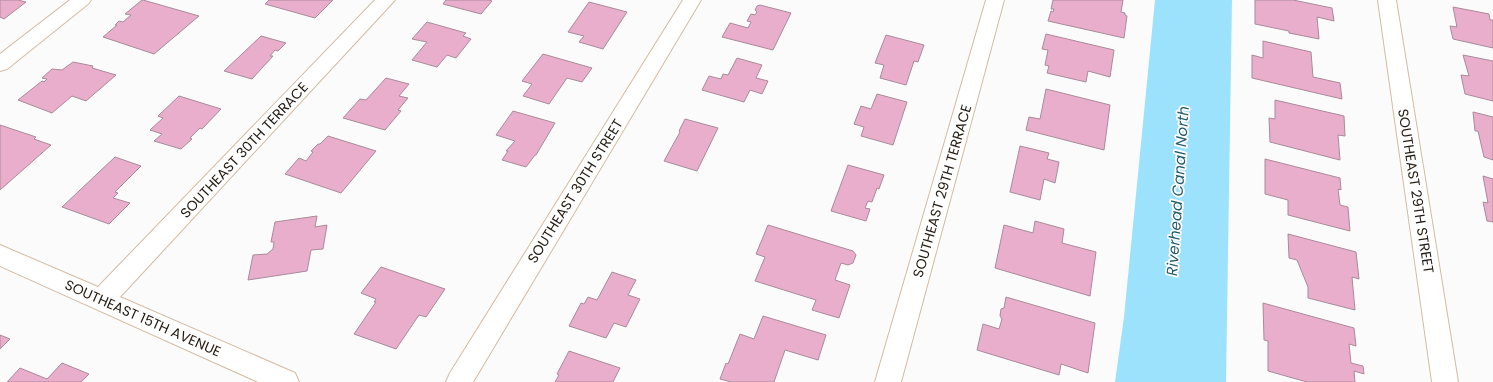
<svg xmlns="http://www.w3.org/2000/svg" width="1493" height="382" viewBox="0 0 1493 382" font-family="Poppins,sans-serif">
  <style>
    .water { fill: #9ce2fd }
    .building { fill: #eaaecd; stroke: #a98a99 }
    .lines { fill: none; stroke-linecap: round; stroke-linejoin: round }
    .minor-casing { stroke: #d4bba2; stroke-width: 2 }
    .minor { fill: #fff; fill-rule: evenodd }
    .labels { text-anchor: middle; stroke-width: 3.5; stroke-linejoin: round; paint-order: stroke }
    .street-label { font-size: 14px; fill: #221910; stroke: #fff }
    .water-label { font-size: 15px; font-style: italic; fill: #225a6e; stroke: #fff }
  </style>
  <rect width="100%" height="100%" fill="#fbfbfb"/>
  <path class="water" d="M1155,0h77l-6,382h-111l9,-65z"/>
  <path class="building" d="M0,0h18l8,2 -22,17 -4,-2z
    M142,0h1l56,16 -45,38 -51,-17 14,-12h-2l4,-4 4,1 8,-7 -6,-1z
    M269,0h64l-18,18 -50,-14z
    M446,0h43l3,1 -11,13 -38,-10z
    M1053,0h70l-2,12 4,1v2l2,1 -3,22 -76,-17 3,-10 2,1 1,-3h-3z
    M1255,0h38l39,8 2,13 -17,-4 2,22 -30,-6v-2l-34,-7z
    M589,2l38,10 -24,37 -24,-7 5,-6 -16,-4z
    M760,5l31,8 -18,37 -51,-13 8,-14 18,5 3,-6 -4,-1 4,-7 4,1 2,-3 -2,-2 2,-4z
    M1453,7l36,7 1,6h3v28l-40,-9 -3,-13 7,1z
    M427,22l39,11 -3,3 8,3 -15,19 -9,-3 -10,12 -25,-7 15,-18 -15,-3z
    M1046,34l68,16 -4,27 -22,-6 -2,11 -39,-9 2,-7 -4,-1 3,-15 -6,-1z
    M886,35l38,10 -6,17 -4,-1 -8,24 -26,-7 4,-13 -9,-2z
    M261,36l25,7 -8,8 -3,-1 -5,6h3l-21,23 -28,-8z
    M1263,41l48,11 2,25 27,6 2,16 -90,-21v-23l11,3z
    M543,54l49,14 -10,14 -15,-4 -18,26 -26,-8 9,-12 -10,-3z
    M1463,55l30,6v40l-28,-7 -4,-19 8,1z
    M737,58l25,7 -6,13 12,3 -6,13 -12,-4 -6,12 -42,-12 7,-14 12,3 2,-5 5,1z
    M73,62l20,4 -1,2 24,7 -30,26 -14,-5 -20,17 -34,-13 24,-19 2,1 3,-3 -5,-1 10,-9 10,1z
    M386,78l23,6 -10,12 9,2 -10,12 3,1 -16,19 -42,-12 17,-19 6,1z
    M1046,89l64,16 -6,45 -78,-20 3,-13 11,2z
    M877,94l30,8 -14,43 -32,-9 3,-9 -10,-3 7,-18 10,3z
    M179,96l42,13 -19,20 -2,-1 -10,10 2,1 -11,10 -27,-8 8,-7 -12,-4 13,-12 -5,-2z
    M1275,100l69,16 1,20 -7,-1 2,25 -70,-18 -1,-24 6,1z
    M513,111l42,12 -19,32h-1l-9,12 -24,-7 6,-9h-2l9,-10 -19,-6z
    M1473,112l20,5v43l-9,-3 -6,-26h-3z
    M685,119l33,9 -21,43 -33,-10 16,-29 -1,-1z
    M0,125l36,12 -2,2 17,6 -51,45z
    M328,136l48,15 -35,42 -56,-19 14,-16 7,3 7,-9 -2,-1 7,-7h2z
    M1020,146l29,7 -2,6 12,3 -4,21 -11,-4 -4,21 -30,-8z
    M115,157l26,9 -26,26 3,1 -5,5 17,5 -21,21 -47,-17z
    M1265,159l75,19 1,12 -3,-1 2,16 8,2 2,24 -62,-16v-15l-23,-6z
    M848,165l36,10 -5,14 -2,-1 -5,14 -4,-1 -3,7 5,1 -4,12 -35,-10z
    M1483,176l10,3v43l-6,-1 -4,-19 5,1z
    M317,216l-2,11 12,-2 -4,24 -12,1 -4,21 -59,9 5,-25 14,-1 6,-5 1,-7h-3l4,-20z
    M1035,221l29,8 -2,14 34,9 -6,44 -95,-28 9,-43 29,8z
    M768,225l85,26 3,4 -3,8 -5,2 -7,-2 -6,17 15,5 -11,33 -27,-8 4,-10 -61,-19 10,-24 -9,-3z
    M1288,234l68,18 3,27 -7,-2 3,33 -47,-12v-11l-11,-27 -8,-2z
    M381,267l64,22 -19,28 -7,-2 -23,34 -42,-15 22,-32h-2l2,-3 -15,-6z
    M612,272l24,8 -8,15 12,4 -14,28 -12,-4 -8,15 -37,-12 12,-23 3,1 4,-7 9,3z
    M1006,297l89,26 -7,50 -27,-9 -2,11 -82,-25 6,-26 16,5 3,-10 -2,-3 1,-7 3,-1z
    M1263,303l91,25 2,18 -7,-2 2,19 12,3 1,8 -10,-3 1,11h-48l-39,-11v-30l-4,-1z
    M763,316l63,19 -8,25 -33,-10 -11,32h-43l-11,-3 6,-16 2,1 12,-30 14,5z
    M0,335l10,4 -10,10z
    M569,351l51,17 -7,14h-58l4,-7 -2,-1z
    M62,363l27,11 -8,8h-74l13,-14 27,11z"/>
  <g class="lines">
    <defs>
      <path id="minor" d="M70,0h21l-3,4 -81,65 -7,2v-17z
        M375,0h20l-275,297 175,76 4,9h-41l-258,-116v-21l98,42z
        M683,0h18l-228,382h-27l4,-9z
        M986,0h18l-103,382h-26z
        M1378,0h18l62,382h-26z"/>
    </defs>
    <use href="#minor" class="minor-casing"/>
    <use href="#minor" class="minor"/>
  </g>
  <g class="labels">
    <g class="street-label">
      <text transform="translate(244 150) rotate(-47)" y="5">SOUTHEAST 30TH TERRACE</text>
      <text transform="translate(575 191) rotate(-58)" y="5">SOUTHEAST 30TH STREET</text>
      <text transform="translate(942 191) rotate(-74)" y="5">SOUTHEAST 29TH TERRACE</text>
      <text transform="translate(1416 191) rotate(81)" y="5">SOUTHEAST 29TH STREET</text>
      <text transform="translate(143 318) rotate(24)" y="5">SOUTHEAST 15TH AVENUE</text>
    </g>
    <g class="water-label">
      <text transform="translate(1178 191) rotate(-86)" y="5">Riverhead Canal North</text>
    </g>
  </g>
</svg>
